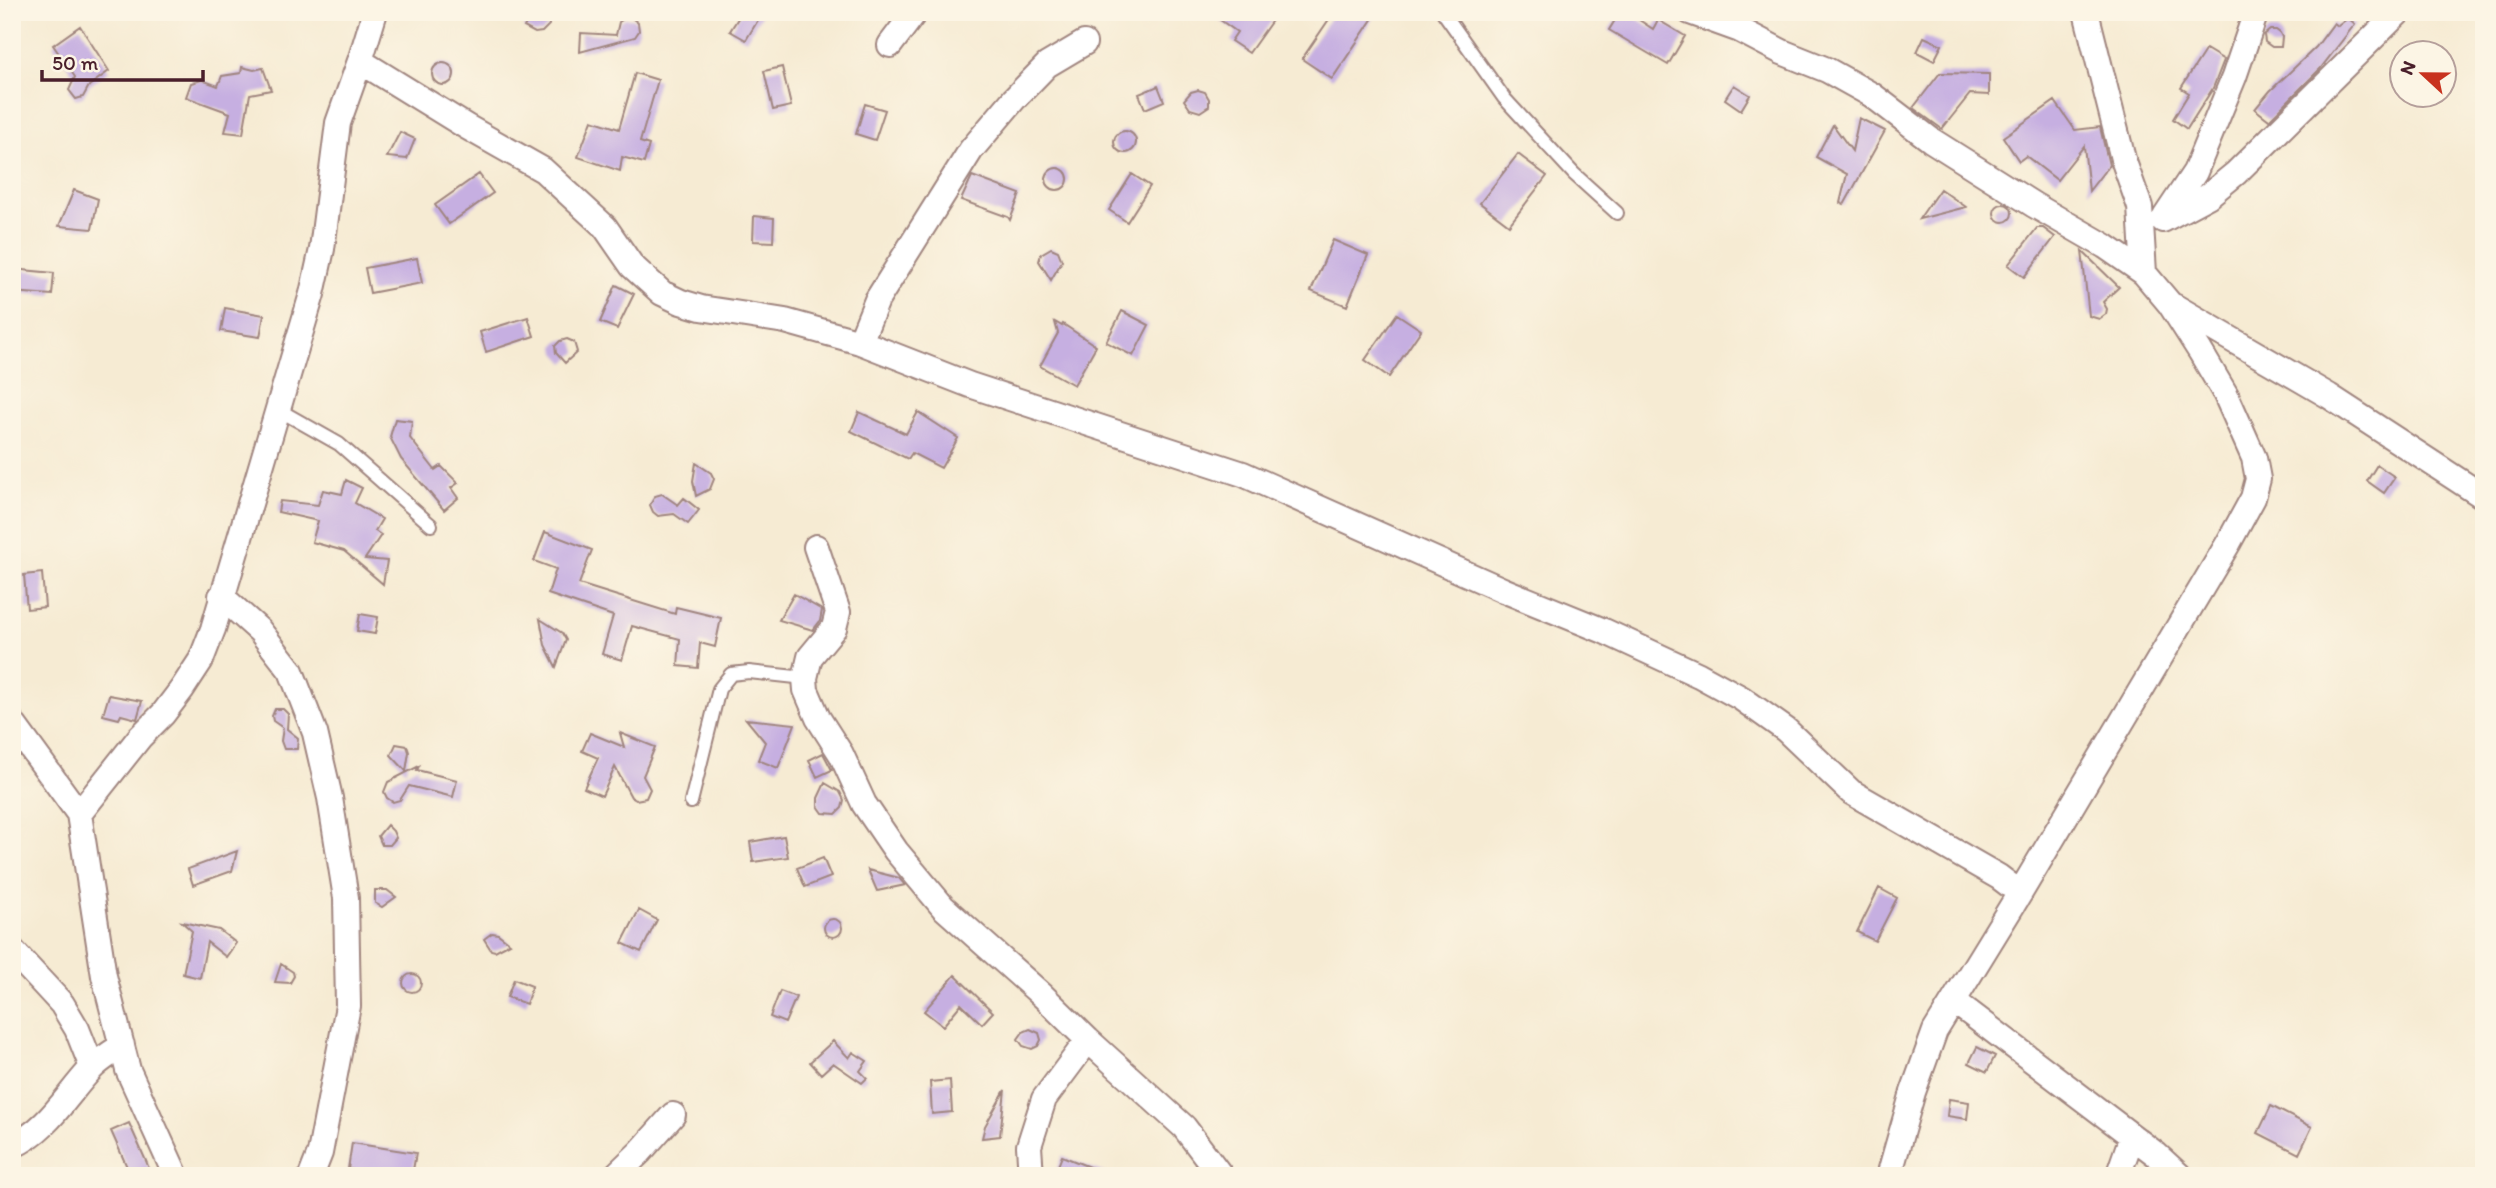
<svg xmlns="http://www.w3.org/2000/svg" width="2496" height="1188" viewBox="0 0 2496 1188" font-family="Itim,sans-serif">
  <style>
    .building { fill: #c6afe1 }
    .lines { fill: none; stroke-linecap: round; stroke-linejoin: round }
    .lane-casing { stroke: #a0857f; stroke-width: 16 }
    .street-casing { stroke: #a0857f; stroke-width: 28 }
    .lane { stroke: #fff; stroke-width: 12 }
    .street { stroke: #fff; stroke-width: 24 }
  </style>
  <rect width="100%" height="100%" fill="#fcf5e5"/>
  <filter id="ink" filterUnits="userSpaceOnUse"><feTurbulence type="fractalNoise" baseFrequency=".0143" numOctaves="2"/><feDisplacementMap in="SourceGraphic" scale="14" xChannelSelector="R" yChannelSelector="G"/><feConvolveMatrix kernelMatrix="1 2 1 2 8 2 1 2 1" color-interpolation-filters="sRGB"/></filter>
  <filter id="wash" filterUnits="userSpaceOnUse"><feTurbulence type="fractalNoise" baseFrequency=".00686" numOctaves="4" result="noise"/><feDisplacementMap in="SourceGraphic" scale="28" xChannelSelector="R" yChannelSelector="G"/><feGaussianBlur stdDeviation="1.57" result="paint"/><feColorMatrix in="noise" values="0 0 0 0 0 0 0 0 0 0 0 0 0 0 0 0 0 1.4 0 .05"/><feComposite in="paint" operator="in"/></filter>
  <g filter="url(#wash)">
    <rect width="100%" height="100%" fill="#f6ebd3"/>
    <g id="blocks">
      <path class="building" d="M533,12h11l4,5 1,8 -7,7 -7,1 -11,-6z
        M742,12h21l-17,28 -16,-9z
        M1209,12h69l-29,41 -18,-12 6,-9z
        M1334,12h43l-45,67 -30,-20z
        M1620,12h7l26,17 5,-9 27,16 -17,29 -59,-35z
        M625,18h7l6,5 1,8 -4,6 -55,15 1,-19 35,2 3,-13z
        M2348,18l7,6 -35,45 -51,51 -14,-11 15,-18 46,-44 18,-24 4,3z
        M80,26l29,45 -20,15 -6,11 -7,2 -7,-9 6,-13 -22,-32z
        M2270,30h6l4,3 2,4 -1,10h-9l-7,-5 -1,-7z
        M1924,37l18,8 -8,16 -17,-9z
        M2206,49l18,11 -11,28 -26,41 -14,-10 16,-26 -8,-5z
        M432 74a11 11 0 1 1 22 0a11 11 0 1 1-22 0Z
        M242,67l12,3 9,-2 8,22 -21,4 -7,40 -18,-2 5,-19 -44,-16 5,-14 11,-3 16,6 4,-10 19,-3z
        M782,67l9,39 -18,4 -9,-39z
        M635,73l23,7 -18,62 9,3 -5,18 -22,-6 -2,14 -42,-14 14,-37 27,9z
        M1940,73l49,1v21l-19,-1 -28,35 -29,-21z
        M1734,85l16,10 -9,15 -16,-11z
        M1158,86l6,15 -19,8 -6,-15z
        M1198,90l7,2 4,7v7l-9,6 -10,-3 -6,-9 7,-8z
        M2055,101l20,29 25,-3 9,38 -20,26 -5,-45 -27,34 -31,-24 -7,5 -16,-24z
        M865,104l20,6 -10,30 -19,-6z
        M1859,118l26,13 -41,74 -4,-2 7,-29 -31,-17 17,-32 19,26z
        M1114 142a11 11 0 1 1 22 0a11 11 0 1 1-22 0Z
        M400,132l15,7 -8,20 -20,-2z
        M1518,154l29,22 -38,49 -29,-22z
        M1046 179a11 11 0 1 1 22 0a11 11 0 1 1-22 0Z
        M479,174l14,19 -44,31 -14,-19z
        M1132,174l18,12 -23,36 -18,-12z
        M972,176l48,18 -10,26 -2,-3 -47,-17z
        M1940,189l26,18 -47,12z
        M74,190l24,9 -6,30 -33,-3z
        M1994 213a9 9 0 1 1 18 0a9 9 0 1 1-18 0Z
        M754,216l20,2 -1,24 -20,-1z
        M2037,228h6l12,9 -31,40 -16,-12z
        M1333,240l35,15 -21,51 -36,-15z
        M1051,248l7,3 4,10 -11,19 -12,-19 2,-7z
        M2082,251l37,36 -16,15 4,7 -1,5 -7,5 -10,-3z
        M417,258l5,25 -52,10 -5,-25z
        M12,269l42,4 -2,22 -40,-3z
        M616,285l18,9 -17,35 -17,-7z
        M225,308l39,7 -4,22 -39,-6z
        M1122,311l27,14 -16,31 -27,-14z
        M1397,314l24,16 -32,47 -24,-17z
        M528,317l6,19 -48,16 -6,-20z
        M1055,322l7,4 1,-2 33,22 -22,39 -34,-19 18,-33z
        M567,339l7,3 3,10 -12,11 -9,-10 -1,-7 5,-5z
        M859,412l47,22 12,-22 40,26 -17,30 -29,-15 -4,6 -57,-28z
        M395,419l17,2 -2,17 25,32 6,-4 17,17 -7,5 7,10 -14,12 -43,-51 -11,-22z
        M696,463l15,10 3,6 -4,10 -14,7 -3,-15z
        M2377,465l18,12 -11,16 -17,-12z
        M346,480l16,8 -7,15 27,16 -7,12 6,4 -16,24 22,2 -4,23 -39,-33 -32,-9 6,-21 -40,-9 2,-11 38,4 5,-15 19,4z
        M662,494l16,11 6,-7 15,12 -11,14 -14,-10 -16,2 -5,-4 -3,-7 5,-9z
        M545,532l47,18 -13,34 96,30 1,-7 45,11 -6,29 -15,-4 -2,25 -20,-2 2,-27 -48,-13 -10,34 -20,-6 11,-38 -65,-22 8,-25 -22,-8z
        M42,573l3,34 -18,2 -3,-34z
        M794,594l28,16 -2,11 -7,9 -34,-10z
        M360,614l18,3 -3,17 -18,-3z
        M540,619l22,14 4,7 -10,27 -11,-22z
        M109,695l33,6 -5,18 -16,-4 -2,4 -16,-4z
        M275,709h8l5,5 -1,15 11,9 -1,11h-13l-3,-8 2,-13 -10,-7 -1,-5z
        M746,719l49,5 -17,44 -20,-8 7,-18z
        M590,733l34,14 -4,-14 35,14 -12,29 7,13 -4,9 -10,2 -5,-3 -16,-30 -13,29 -18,-8 14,-30 -16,-7z
        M396,744l11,2 2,6 -3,19 -15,-16z
        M823,753l9,17 -15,7 -8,-17z
        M419,766l-2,4 40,10 -4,17 -44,-11 -9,14 -7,2 -6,-4 -3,-6 4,-10z
        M825,783l15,9 4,8 -2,8 -6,6 -13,-1 -5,-7v-8z
        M387,825l6,6 3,7 -6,7h-8l-4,-9z
        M784,836l4,21 -35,5 -3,-20z
        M237,851l-5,20 -39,14 -5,-16z
        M823,858l8,19 -26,10 -8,-19z
        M868,870l31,8 6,7 -28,6z
        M1879,888l18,10 -22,43 -18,-9z
        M375,890h12l9,7 -14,10 -7,-4z
        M639,910l18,10 -16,32 -19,-9z
        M824 928a9 9 0 1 1 18 0a9 9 0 1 1-18 0Z
        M182,922l37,8 17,13 -10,14 -19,-15 -7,36 -17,-4 9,-43z
        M492,933l6,1 12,9 -15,8 -4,-1 -7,-11z
        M281,964l12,8 1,4 -4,7 -15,-1z
        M403 983a9 9 0 1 1 18 0a9 9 0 1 1-18 0Z
        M955,975l38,37 -11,12 -21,-20 -18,22 -19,-15z
        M514,979l18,7 -6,18 -19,-7z
        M780,991l16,6 -11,26 -15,-6z
        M1030,1029l9,4 2,7 -3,6 -6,3 -9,-3 -5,-7 5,-7z
        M833,1041l16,17 4,-6 14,9 -7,10 7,7 -5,5 -29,-20 -12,11 -11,-12z
        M1977,1047l18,9 -8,16 -18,-9z
        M950,1080l2,32 -20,2 -2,-32z
        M1005,1090l-5,46 -18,2 3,-12z
        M1949,1099l20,3 -2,17 -20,-3z
        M2271,1106l41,21 -13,27 -41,-21z
        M129,1123l17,38 6,15h-21l-20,-45z
        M352,1143l64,10 -4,23h-22l-42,-7z
        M1062,1156l47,19v1h-55z"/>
    </g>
  </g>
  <g filter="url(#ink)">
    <use href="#blocks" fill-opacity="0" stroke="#a0857f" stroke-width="2"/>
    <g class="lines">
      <defs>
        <path id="lane" d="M1443,12l61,86 70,76 43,39
          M279,410l60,34 92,81
          M691,802l28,-113 12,-15 18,-2 56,6"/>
        <path id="street" d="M375,12l-15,49 107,66 76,43 62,57 27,39 30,27 19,9 20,6 84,13 75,21 17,-42 94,-150 43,-51 33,-34 37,-22
          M1690,12l50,18 42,22 45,18 45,25 59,45 103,65 71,41 39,27 26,31 30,47 26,44 28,63 4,21 -5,19 -24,44 -209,351 -85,138 -22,61 -24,84
          M2086,12l37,147 17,48 4,66
          M890,45l25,-33
          M2165,217l30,-45 39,-95 22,-65
          M2163,220l45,-24 28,-23 163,-161
          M2174,306l155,90 155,101
          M860,342l110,43 273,89 260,116 101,41 95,44 42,23 45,32 65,62 148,85 21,16
          M816,547l22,65 -4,16 -24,29 -5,21 1,12 12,28 23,36 23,50 32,47 47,56 100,89 45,44 96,87 37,49
          M221,596l39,35 31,40 24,62 15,65 16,100 2,108 -28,147 -9,23
          M12,722l67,92 25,162 24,94 48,106
          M79,814l61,-77 23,-23 19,-25 19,-29 12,-31 99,-335 10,-45 16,-126 22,-62
          M12,950l50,54 15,25 15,38
          M1954,1001l203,154 23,21
          M12,1146c36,-16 53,-49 79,-77 8,-9 21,-16 31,-24
          M615,1176l25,-24 33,-37
          M1031,1176l-2,-30 15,-47 44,-59
          M2118,1176l14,-40"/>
      </defs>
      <use href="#lane" class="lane-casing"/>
      <use href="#street" class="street-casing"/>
      <use href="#lane" class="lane"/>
      <use href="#street" class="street"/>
    </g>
  </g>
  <rect width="2496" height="1188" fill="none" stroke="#fcf5e5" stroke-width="42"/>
  <g transform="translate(2423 74) rotate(292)"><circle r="33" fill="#fcf5e5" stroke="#b59f9b" stroke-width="2"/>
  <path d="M0-5L12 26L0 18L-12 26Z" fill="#c8321e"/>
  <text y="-10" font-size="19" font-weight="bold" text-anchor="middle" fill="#4a1f2b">N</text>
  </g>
  <path d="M42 70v10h161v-10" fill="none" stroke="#4a1f2b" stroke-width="3.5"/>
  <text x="52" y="70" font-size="21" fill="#4a1f2b" stroke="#fcf5e5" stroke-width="5" paint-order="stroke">50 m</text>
</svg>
